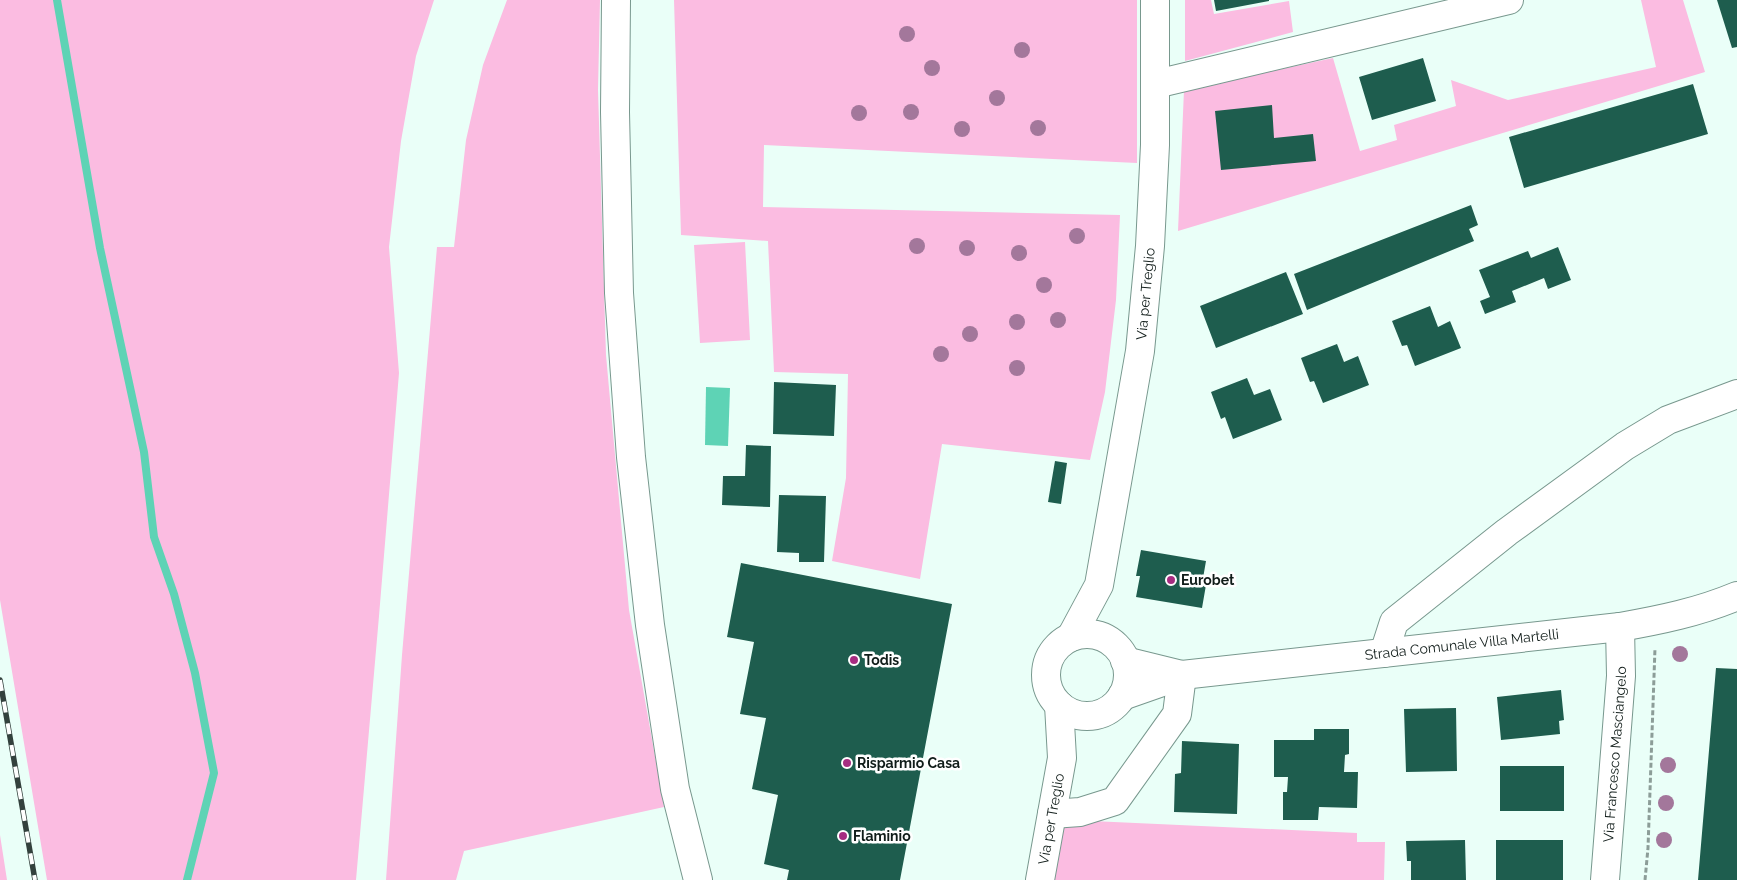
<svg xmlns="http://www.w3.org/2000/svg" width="1737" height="880" viewBox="0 0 1737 880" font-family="Raleway,sans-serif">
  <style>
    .green { fill: #fbbce1 }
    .water { fill: #5ed3b5 }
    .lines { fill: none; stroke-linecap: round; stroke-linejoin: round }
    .stream { stroke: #5ed3b5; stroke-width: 8 }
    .building { fill: #1e5d4e }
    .minor-casing { stroke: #78988e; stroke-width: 30 }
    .major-casing { stroke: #78988e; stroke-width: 30 }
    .path { stroke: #8c9d98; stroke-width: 3; stroke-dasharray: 5 2.5; stroke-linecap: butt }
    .minor { stroke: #fff; stroke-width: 28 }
    .major { stroke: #fff; stroke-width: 28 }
    .rail-casing { stroke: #33413d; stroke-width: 5.5 }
    .rail { stroke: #fff; stroke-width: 4; stroke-dasharray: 11; stroke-linecap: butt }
    .tree { fill: #a3779b }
    .poi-dot { fill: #a62c81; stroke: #fff; stroke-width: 2 }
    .labels { text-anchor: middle; stroke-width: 5; stroke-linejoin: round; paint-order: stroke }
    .street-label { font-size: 14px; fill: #101c19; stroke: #fff }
    .poi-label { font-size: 14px; font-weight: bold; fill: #101c19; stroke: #fff; text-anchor: start }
  </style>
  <rect width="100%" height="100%" fill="#eafff8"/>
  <path class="green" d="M0,0h434l-18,56 -15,85 -12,106 10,126 -20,243 -23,264h-309l-47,-280z
    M507,0h93l-2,90 8,265 23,255 35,197 -200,44 -8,29h-70l16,-225 35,-408h17l12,-107 17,-75z
    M674,0h463v163l-373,-18 -1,62 357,8 -4,85 -11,92 -15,68 -148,-16 -22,135 -88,-18 14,-83 2,-104 -74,-2 -6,-131 -87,-6z
    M1185,0h26l3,14 75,-13 4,31 -108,29z
    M1641,0h42l22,72 -527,159 6,-141 149,-32 27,93 37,-11 -3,-15 62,-19 -5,-26 57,20 148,-33z
    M745,242l5,98 -50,3 -6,-98z
    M1092,821l265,12v9h28l-1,38h-330l10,-53z
    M0,835l7,45h-7z"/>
  <path class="water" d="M706,387l24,1 -2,58 -23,-1z"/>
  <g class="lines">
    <path class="stream" d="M57,0l43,248 44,204 10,85 20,57 21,79 19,100 -27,107"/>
  </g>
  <path class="building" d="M1214,0h55v1l-53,10z
    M1717,0h20v47l-5,1z
    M1423,58l13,43 -64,19 -13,-43z
    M1693,84l15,50 -184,54 -15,-51z
    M1272,105l2,33 39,-4 3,27 -95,9 -6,-59z
    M1471,205l7,20 -9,4 5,12 -167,69 -13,-36z
    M1558,247l13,33 -23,9 -4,-11 -32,13 4,11 -31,12 -5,-13 10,-4 -11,-27 49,-19 3,7z
    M1286,272l17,42 -87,34 -16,-42z
    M1430,306l8,21 12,-6 11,27 -46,18 -8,-21 -5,1 -10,-25z
    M1337,344l7,18 14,-6 11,29 -46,18 -9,-22 -4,1 -9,-24z
    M1247,378l7,17 16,-6 12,31 -49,19 -8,-22 -4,2 -10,-27z
    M774,382l62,3 -2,51 -61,-2z
    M746,445l25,1 -1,61 -48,-2 1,-29h22z
    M1055,461l12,2 -6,41 -13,-2z
    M779,495l47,1 -2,66h-25v-9l-22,-1z
    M1141,550l65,11 -4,23 4,1 -4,23 -66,-11 4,-21h-4z
    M741,563l211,41 -52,276h-113l2,-10 -25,-6 14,-69 -26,-6 14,-71 -26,-4 14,-72 -27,-5z
    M1716,668l21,1v211h-39z
    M1561,690l3,30 -5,1 1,13 -59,6 -4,-43z
    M1456,708l1,63 -51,1 -2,-63z
    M1314,729h35v25l-4,1 -1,17h14l-1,36 -38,-1 -1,13h-35v-28h4l1,-15h-14v-37h40z
    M1182,741l57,3 -2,70 -63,-2 1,-38 6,-1z
    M1500,766h64v45h-64z
    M1465,840l1,40h-55v-19h-4l-1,-20z
    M1496,840h67v40h-67z"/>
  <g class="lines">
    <defs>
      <g id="minor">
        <path d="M616,0l-1,112 4,181 12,164 19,168 25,164 23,91"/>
        <path d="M1156,84l353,-84"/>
        <path d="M1384,653l10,-31 113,-90 118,-86 43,-26 69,-26"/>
        <path d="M1125,661l57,14"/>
        <path id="s1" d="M1122,696l60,-21 438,-48c40,-7 79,-15 117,-31"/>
        <path d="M1052,814l28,-2 35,-11 62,-87 5,-39"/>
        <path id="s2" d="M1605,880l16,-204 -1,-49"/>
      </g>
      <g id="major">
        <circle cx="1087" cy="675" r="41"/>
        <path id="s3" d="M1071,637l28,-52 41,-234 10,-105 5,-101v-145"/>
        <path id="s4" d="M1040,880l22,-122 -3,-53"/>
      </g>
    </defs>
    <use href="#minor" class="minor-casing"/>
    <use href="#major" class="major-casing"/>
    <path class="path" d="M1645,880l3,-32 7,-200"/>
    <use href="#minor" class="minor"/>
    <use href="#major" class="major"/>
    <defs>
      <path id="rail" d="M0,680l35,200"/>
    </defs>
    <use href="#rail" class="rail-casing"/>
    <use href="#rail" class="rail"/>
  </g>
  <g class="tree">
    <circle cx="907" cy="34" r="8"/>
    <circle cx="1022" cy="50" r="8"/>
    <circle cx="932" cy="68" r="8"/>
    <circle cx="997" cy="98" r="8"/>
    <circle cx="911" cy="112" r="8"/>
    <circle cx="859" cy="113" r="8"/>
    <circle cx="1038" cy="128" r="8"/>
    <circle cx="962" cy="129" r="8"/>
    <circle cx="1077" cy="236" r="8"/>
    <circle cx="917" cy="246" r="8"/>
    <circle cx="967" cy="248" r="8"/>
    <circle cx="1019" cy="253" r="8"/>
    <circle cx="1044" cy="285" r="8"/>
    <circle cx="1058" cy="320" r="8"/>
    <circle cx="1017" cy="322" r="8"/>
    <circle cx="970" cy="334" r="8"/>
    <circle cx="941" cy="354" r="8"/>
    <circle cx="1017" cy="368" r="8"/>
    <circle cx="1680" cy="654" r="8"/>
    <circle cx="1668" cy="765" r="8"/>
    <circle cx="1666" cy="803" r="8"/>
    <circle cx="1664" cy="840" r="8"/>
  </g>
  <g class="poi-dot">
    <circle cx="1171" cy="580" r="5"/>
    <circle cx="854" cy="660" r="5"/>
    <circle cx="847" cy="763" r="5"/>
    <circle cx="843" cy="836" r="5"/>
  </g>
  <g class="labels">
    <g class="street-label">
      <text dy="5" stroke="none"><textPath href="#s3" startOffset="354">Via per Treglio</textPath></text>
      <text dy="5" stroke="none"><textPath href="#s1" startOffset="345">Strada Comunale Villa Martelli</textPath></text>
      <text dy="5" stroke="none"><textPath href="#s2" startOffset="126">Via Francesco Masciangelo</textPath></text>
      <text dy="5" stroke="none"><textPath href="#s4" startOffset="62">Via per Treglio</textPath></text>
    </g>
    <g class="poi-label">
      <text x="1181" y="585">Eurobet</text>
      <text x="864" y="665">Todis</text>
      <text x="857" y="768">Risparmio Casa</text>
      <text x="853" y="841">Flaminio</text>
    </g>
  </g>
</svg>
